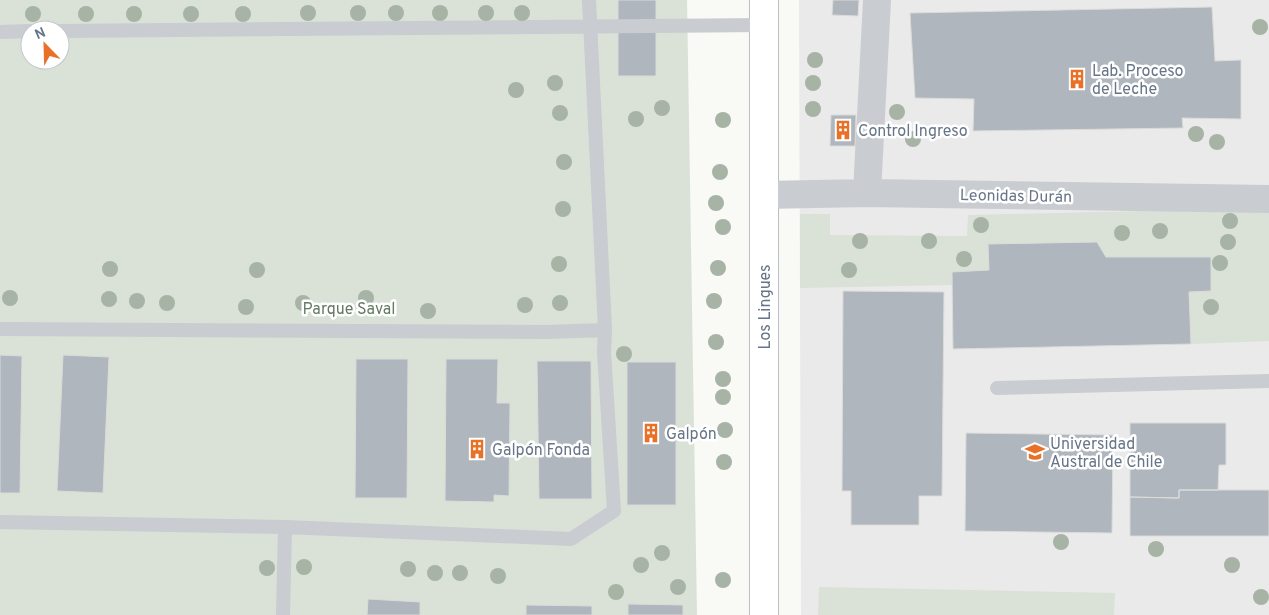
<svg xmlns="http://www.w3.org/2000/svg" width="1269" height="615" viewBox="0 0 1269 615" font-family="Overpass,sans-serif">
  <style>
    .built { fill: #eaeaea }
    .green { fill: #dae1d7; fill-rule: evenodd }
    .building { fill: #b0b6bd; stroke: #dbdbd9 }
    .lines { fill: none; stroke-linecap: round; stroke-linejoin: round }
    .secondary-casing { stroke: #bbbfc4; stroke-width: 30 }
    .lane { stroke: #c9ccd0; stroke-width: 14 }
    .street { stroke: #c9ccd0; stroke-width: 28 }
    .secondary { stroke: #fff; stroke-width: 28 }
    .tree { fill: #a7b3a5 }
    .labels { text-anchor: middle; stroke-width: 5; stroke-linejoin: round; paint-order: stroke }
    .poi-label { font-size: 16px; fill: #677588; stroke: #fff; text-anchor: start }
    .street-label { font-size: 16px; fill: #677588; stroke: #fff }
    .park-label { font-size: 16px; fill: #647a62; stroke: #fff }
  </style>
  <rect width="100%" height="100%" fill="#f9f9f6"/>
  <path class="built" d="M799,0h470v615h-468z"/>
  <path class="green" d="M0,0h687l10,615h-697zM30,30h30v30h-30z
    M1269,208v133l-78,3 -2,-52 22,-1v-34h-105l-10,-15 -108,2 1,26 -37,2v13l-152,3v-74h30v21l137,1 1,-21z
    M819,587l296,6 -1,22h-296z"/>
  <path class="building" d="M618,0h38v76h-38z
    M833,0h26l-1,16 -26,-1z
    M1212,7l3,54 26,-1v59l-59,-1 1,10 -210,3 1,-32 -59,-1 -5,-85z
    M831,115h25l-1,31h-25z
    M1097,242l9,15h105v34l-22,1 2,52 -238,5 -1,-77 37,-2 -1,-26z
    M843,291l101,1 -2,204h-23v29h-68v-34h-9z
    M0,355l22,1 -2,137h-20z
    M63,355l46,2 -6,136 -46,-2z
    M356,359h52l-1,139h-52z
    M446,359h52l-1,44h13l-1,93 -15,-1v7l-49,-1z
    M537,361h54l1,138h-53z
    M627,362h49v143h-49z
    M1130,423h96v42h-7l-1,25h-39v8l-49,-1z
    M966,433l147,2 -1,98 -147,-2z
    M1179,490h90v46h-139v-39l49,1z
    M368,599l52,3v13h-53z
    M628,604l55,1v10h-55z
    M526,605l66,1v9h-66z"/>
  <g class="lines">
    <defs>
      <path id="secondary" d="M764,0v615"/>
    </defs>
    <use href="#secondary" class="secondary-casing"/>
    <path class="lane" d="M60,31l704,-6
      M0,32l30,-1
      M0,329l547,3 58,-2 -16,-330
      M997,388l272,-7
      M0,522l285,5 286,12 43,-28 -10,-159 1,-22
      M283,615l2,-88"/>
    <path class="street" d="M867,193l10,-193
      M764,195l103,-2 402,6"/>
    <use href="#secondary" class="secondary"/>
  </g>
  <g class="tree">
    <circle cx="308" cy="13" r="8"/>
    <circle cx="358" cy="13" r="8"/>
    <circle cx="396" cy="13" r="8"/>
    <circle cx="440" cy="13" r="8"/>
    <circle cx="486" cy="13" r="8"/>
    <circle cx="522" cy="13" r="8"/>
    <circle cx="33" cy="14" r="8"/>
    <circle cx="86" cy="14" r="8"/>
    <circle cx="134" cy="14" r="8"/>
    <circle cx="191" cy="14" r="8"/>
    <circle cx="243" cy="14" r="8"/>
    <circle cx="1260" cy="27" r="8"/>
    <circle cx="815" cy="60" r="8"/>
    <circle cx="555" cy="83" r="8"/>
    <circle cx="813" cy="83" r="8"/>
    <circle cx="516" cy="90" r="8"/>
    <circle cx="662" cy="108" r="8"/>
    <circle cx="813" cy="109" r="8"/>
    <circle cx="897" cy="112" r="8"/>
    <circle cx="560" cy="113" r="8"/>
    <circle cx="636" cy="119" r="8"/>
    <circle cx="723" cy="120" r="8"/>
    <circle cx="1196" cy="134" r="8"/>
    <circle cx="913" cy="139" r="8"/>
    <circle cx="1217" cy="142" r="8"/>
    <circle cx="564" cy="162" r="8"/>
    <circle cx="720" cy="172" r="8"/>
    <circle cx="716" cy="203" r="8"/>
    <circle cx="563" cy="209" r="8"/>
    <circle cx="1230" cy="221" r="8"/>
    <circle cx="981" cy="225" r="8"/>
    <circle cx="723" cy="227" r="8"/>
    <circle cx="1160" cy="231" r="8"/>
    <circle cx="1122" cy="233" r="8"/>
    <circle cx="860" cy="241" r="8"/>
    <circle cx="929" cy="241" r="8"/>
    <circle cx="1228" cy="242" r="8"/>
    <circle cx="964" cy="259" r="8"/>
    <circle cx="1220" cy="263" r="8"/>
    <circle cx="559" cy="264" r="8"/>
    <circle cx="718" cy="268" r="8"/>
    <circle cx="110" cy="269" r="8"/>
    <circle cx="257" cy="270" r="8"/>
    <circle cx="849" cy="270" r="8"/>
    <circle cx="10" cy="298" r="8"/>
    <circle cx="366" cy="298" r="8"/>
    <circle cx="109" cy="299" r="8"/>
    <circle cx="137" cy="301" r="8"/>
    <circle cx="714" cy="301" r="8"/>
    <circle cx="167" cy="303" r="8"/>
    <circle cx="303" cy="303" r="8"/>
    <circle cx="560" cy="303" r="8"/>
    <circle cx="525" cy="305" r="8"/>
    <circle cx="246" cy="307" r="8"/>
    <circle cx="1211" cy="307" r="8"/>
    <circle cx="428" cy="311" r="8"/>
    <circle cx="716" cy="342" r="8"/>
    <circle cx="624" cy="354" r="8"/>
    <circle cx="723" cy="379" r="8"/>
    <circle cx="723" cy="397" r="8"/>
    <circle cx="725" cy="430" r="8"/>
    <circle cx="724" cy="462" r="8"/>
    <circle cx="1061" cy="542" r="8"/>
    <circle cx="1156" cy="549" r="8"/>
    <circle cx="662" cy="553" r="8"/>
    <circle cx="641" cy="565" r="8"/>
    <circle cx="1232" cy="565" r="8"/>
    <circle cx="304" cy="567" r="8"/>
    <circle cx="267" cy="568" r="8"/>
    <circle cx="408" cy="569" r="8"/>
    <circle cx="435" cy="573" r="8"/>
    <circle cx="460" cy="573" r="8"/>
    <circle cx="498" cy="576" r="8"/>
    <circle cx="723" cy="580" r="8"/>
    <circle cx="678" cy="587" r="8"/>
    <circle cx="616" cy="592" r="8"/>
    <circle cx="1261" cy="597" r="8"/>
  </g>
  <defs>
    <symbol id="building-bare" viewBox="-9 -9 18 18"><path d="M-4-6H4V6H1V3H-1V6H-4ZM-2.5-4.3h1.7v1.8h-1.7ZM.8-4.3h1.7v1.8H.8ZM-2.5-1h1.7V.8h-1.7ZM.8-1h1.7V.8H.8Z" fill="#e87127" stroke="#fff" stroke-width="2.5" paint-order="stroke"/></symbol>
    <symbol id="university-bare" viewBox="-9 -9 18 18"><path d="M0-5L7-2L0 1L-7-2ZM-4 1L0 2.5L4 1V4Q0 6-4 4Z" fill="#e87127" stroke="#fff" stroke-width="2.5" paint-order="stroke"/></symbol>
  </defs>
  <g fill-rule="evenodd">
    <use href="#building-bare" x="1063" y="65" width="28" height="28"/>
    <use href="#building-bare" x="829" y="116" width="28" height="28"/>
    <use href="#building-bare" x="637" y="419" width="28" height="28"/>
    <use href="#building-bare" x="463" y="435" width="28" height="28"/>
    <use href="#university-bare" x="1021" y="438" width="28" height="28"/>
  </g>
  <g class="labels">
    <g class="poi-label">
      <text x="1092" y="76">Lab. Proceso<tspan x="1092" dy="18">de Leche</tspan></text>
      <text x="858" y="136">Control Ingreso</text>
      <text x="666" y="439">Galpón</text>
      <text x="1050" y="449">Universidad<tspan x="1050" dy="18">Austral de Chile</tspan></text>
      <text x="492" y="455">Galpón Fonda</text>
    </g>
    <g class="street-label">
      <text transform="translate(1016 195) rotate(1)" y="6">Leonidas Durán</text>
      <text transform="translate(764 307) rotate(-90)" y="6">Los Lingues</text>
    </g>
    <g class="park-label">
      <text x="349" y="314">Parque Saval</text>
    </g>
  </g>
  <g transform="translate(45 45) rotate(337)"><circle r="24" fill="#ffffff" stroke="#c2c8cf"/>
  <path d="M0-4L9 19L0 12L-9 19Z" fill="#e87127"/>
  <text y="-8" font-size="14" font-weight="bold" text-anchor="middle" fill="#677588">N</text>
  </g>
</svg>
